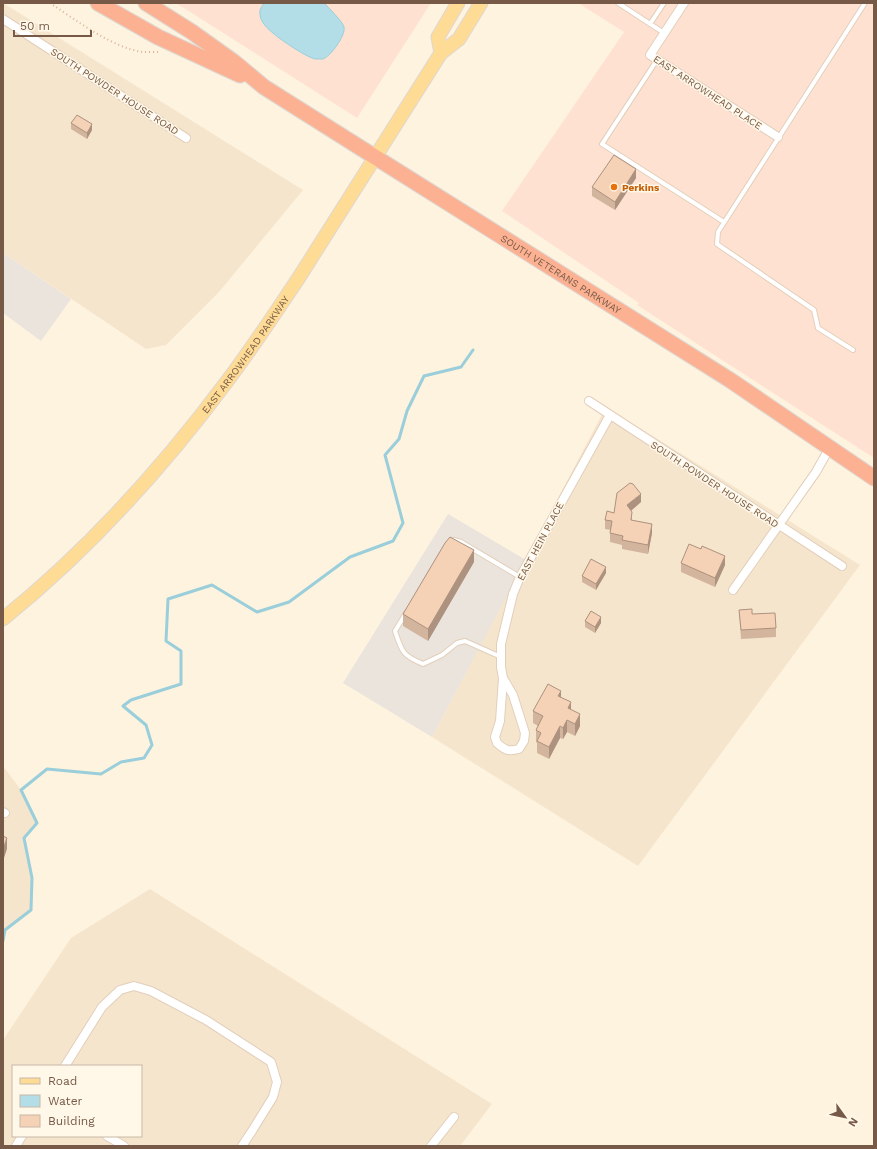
<svg xmlns="http://www.w3.org/2000/svg" width="877" height="1149" viewBox="0 0 877 1149" font-family="'Work Sans',sans-serif">
  <style>
    .residential { fill: #f6e5cd; fill-rule: evenodd }
    .commercial { fill: #ffe1d2 }
    .industrial { fill: #ebe4dc }
    .water { fill: #b3dee8; stroke: #99ceda }
    .lines { fill: none; stroke-linecap: round; stroke-linejoin: round }
    .stream { stroke: #99ceda; stroke-width: 3 }
    .lane-casing { stroke: #e2cfbb; stroke-width: 6 }
    .street-casing { stroke: #e2cfbb; stroke-width: 10 }
    .primary-casing { stroke: #ded7d3; stroke-width: 15 }
    .highway-casing { stroke: #ded7d3; stroke-width: 17 }
    .path { stroke: #d9b499; stroke-width: 2; stroke-dasharray: 1 3; stroke-linecap: butt }
    .lane { stroke: #fff; stroke-width: 4 }
    .street { stroke: #fff; stroke-width: 8 }
    .primary { stroke: #ffdc95; stroke-width: 13 }
    .highway { stroke: #fcb292; stroke-width: 15 }
    .wall { fill: #d3b49c }
    .shaded-wall { fill: #ac927f }
    .building { fill: #f5d1b5; stroke: #ac927f }
    .food-dot { fill: #e8710a; stroke: #fff7e7; stroke-width: 1.5 }
    .labels { text-anchor: middle; stroke-width: 3; stroke-linejoin: round; paint-order: stroke }
    .street-label { font-size: 10px; fill: #765946; stroke: #fff7e7 }
    .food-label { font-size: 10px; font-weight: bold; fill: #c56008; stroke: #fff7e7; text-anchor: start }
  </style>
  <rect width="100%" height="100%" fill="#fef3df"/>
  <path class="residential" d="M3,3l300,187 -84,102 -53,53 -20,4 -143,-96z
    M606,407l254,158 -222,301 -206,-129z
    M3,766l18,24 16,33 -13,15 8,40 -1,32 -26,20 -2,11z
    M150,889l342,215 -32,42h-457v-106l68,-102zM13,1066h128v70h-128z"/>
  <path class="commercial" d="M176,3h255l-74,115z
    M578,3h296v455l-237,-153 2,-2 -137,-92 122,-179z"/>
  <path class="industrial" d="M3,253l68,46 -30,42 -38,-28z
    M448,514l78,46 -94,177 -89,-54z"/>
  <path class="water" d="M264,3h60c4,4 19,19 20,24 2,8 -13,29 -21,32 -2,0 -5,0 -7,0 -7,0 -35,-19 -42,-25 -6,-5 -14,-12 -14,-20 -1,-4 2,-8 4,-11z"/>
  <g class="lines">
    <path class="stream" d="M3,941l2,-11 26,-20 1,-32 -8,-40 13,-15 -16,-33 26,-21 54,5 20,-12 23,-4 8,-13 -6,-20 -23,-19 8,-6 50,-16v-33l-15,-10 2,-42 44,-14 45,27 32,-10 61,-45 43,-16 10,-18 -18,-68 14,-16 8,-28 17,-35 37,-9 12,-17"/>
    <defs>
      <path id="lane" d="M618,3l46,30
        M650,24l14,-21
        M657,60l-55,84 122,78
        M853,350l-35,-22 -4,-18 -97,-66 1,-12 147,-229
        M454,540l7,2 59,35
        M406,613l-11,18c7,21 7,24 28,33l19,-9 15,-12 8,-2 36,16"/>
      <path id="street" d="M684,3l-34,52 128,82
        M3,19l183,119
        M589,401l253,165
        M733,590l83,-118 14,-25
        M503,678l10,17 12,38 -1,8 -5,8c-11,3 -14,1 -22,-6l-2,-6 5,-16 3,-43 -2,-11v-23l12,-50 7,-17 90,-162
        M3,812l2,1
        M65,1066l37,-59 18,-17 14,-4 17,5 55,29 65,42 6,20 -4,15 -21,34 -10,15
        M107,1136l17,10
        M16,1146l6,-10
        M431,1146l23,-29"/>
      <g id="primary">
        <path d="M441,53l-3,-16 20,-34"/>
        <path id="s1" d="M3,619c83,-67 161,-153 225,-239 25,-33 47,-67 70,-101 48,-75 95,-151 143,-226l18,-14 22,-36"/>
      </g>
      <g id="highway">
        <path d="M98,3l60,34 82,38"/>
        <path id="s2" d="M146,3l46,29 42,30 30,25 111,70 355,223 144,98"/>
      </g>
    </defs>
    <use href="#lane" class="lane-casing"/>
    <use href="#street" class="street-casing"/>
    <use href="#primary" class="primary-casing"/>
    <use href="#highway" class="highway-casing"/>
    <path class="path" d="M50,3c26,17 61,44 92,49 5,0 11,0 16,0"/>
    <use href="#lane" class="lane"/>
    <use href="#street" class="street"/>
    <use href="#primary" class="primary"/>
    <use href="#highway" class="highway"/>
  </g>
  <path class="wall" d="M71,123l21,7 -5,9 -16,-10z
    M636,178l-21,32 -23,-14v-9z
    M641,502l-10,9 1,9 20,13 -4,21 -26,-5v-4l-12,-3v-9l1,-3 -6,-1v-9l9,-7z
    M474,562l-46,79 -25,-15v-12z
    M681,563l44,2 -10,22 -34,-15z
    M606,573l-10,17 -14,-8v-6z
    M739,610l13,4 24,14v9l-35,2z
    M585,621l16,2 -6,10 -10,-6z
    M561,697l10,13 9,16 -5,10 -8,-4 -4,7 -3,-1 -11,21 -12,-6v-10l-1,-1v-12l2,-4 -5,-3v-12z"/>
  <path class="shaded-wall" d="M92,124v6l-5,9v-6z
    M636,169v9l-21,32v-8z
    M641,494v8l-14,12v-9z
    M652,524v9l-4,21v-9z
    M474,550v12l-46,79v-12z
    M725,556v9l-10,22v-9z
    M606,567v6l-10,17v-6z
    M601,617v6l-6,10v-6z
    M561,691v11l-3,-6z
    M571,702v12l-3,-6z
    M580,714v12l-5,10v-12z
    M567,720v12l-4,7v-11z
    M560,726v12l-11,21v-12z
    M7,838v11l-4,12v-12z"/>
  <path class="building" d="M77,115l15,9 -5,9 -16,-10z
    M614,155l22,14 -21,33 -23,-15z
    M630,483l3,1 8,10 -14,11 5,7 -1,8 21,4 -4,21 -26,-5 1,-4 -13,-3 2,-12 -7,-1 2,-9 7,2 3,-20z
    M450,537l24,13 -46,79 -25,-15 42,-71z
    M689,544l12,5 1,-3 23,10 -10,22 -34,-15z
    M591,559l15,8 -10,17 -14,-8z
    M752,609v5l23,-1 1,15 -35,2 -2,-20z
    M591,611l10,6 -6,10 -10,-6z
    M548,684l13,7 -3,5 13,6 -3,6 12,6 -5,10 -8,-4 -4,8 -3,-2 -11,21 -12,-6 4,-8 -5,-3 7,-14 -10,-5z
    M3,836l4,2 -4,11z"/>
  <circle class="food-dot" cx="614" cy="187" r="4"/>
  <g class="labels">
    <g class="street-label">
      <text transform="translate(115 91) rotate(33)" y="4">SOUTH POWDER HOUSE ROAD</text>
      <text transform="translate(708 92) rotate(33)" y="4">EAST ARROWHEAD PLACE</text>
      <text dy="4" stroke="none"><textPath href="#s2" startOffset="496">SOUTH VETERANS PARKWAY</textPath></text>
      <text dy="4" stroke="none"><textPath href="#s1" startOffset="360">EAST ARROWHEAD PARKWAY</textPath></text>
      <text transform="translate(715 484) rotate(33)" y="4">SOUTH POWDER HOUSE ROAD</text>
      <text transform="translate(540 541) rotate(-62)" y="4">EAST HEIN PLACE</text>
    </g>
    <g class="food-label">
      <text x="622" y="191">Perkins</text>
    </g>
  </g>
  <rect width="877" height="1149" fill="none" stroke="#765946" stroke-width="8"/>
  <rect x="12" y="1065" width="130" height="72" fill="#fff7e7" stroke="#c8b8a7"/>
  <rect x="20" y="1078" width="20" height="6" fill="#ffdc95" stroke="#c8b8a7"/>
  <text x="48" y="1085" font-size="12" fill="#765946">Road</text>
  <rect x="20" y="1095" width="20" height="12" fill="#b3dee8" stroke="#c8b8a7"/>
  <text x="48" y="1105" font-size="12" fill="#765946">Water</text>
  <rect x="20" y="1115" width="20" height="12" fill="#f5d1b5" stroke="#c8b8a7"/>
  <text x="48" y="1125" font-size="12" fill="#765946">Building</text>
  <g transform="translate(845 1117) rotate(123)" stroke="#fff7e7" stroke-width="3" paint-order="stroke">
  <path d="M0-3L7 15L0 10L-7 15Z" fill="#765946"/>
  <text y="-6" font-size="11" font-weight="bold" text-anchor="middle" fill="#765946">N</text>
  </g>
  <path d="M14 30v6h77v-6" fill="none" stroke="#765946" stroke-width="2"/>
  <text x="20" y="30" font-size="12" fill="#765946" stroke="#fff7e7" stroke-width="3" paint-order="stroke">50 m</text>
</svg>
